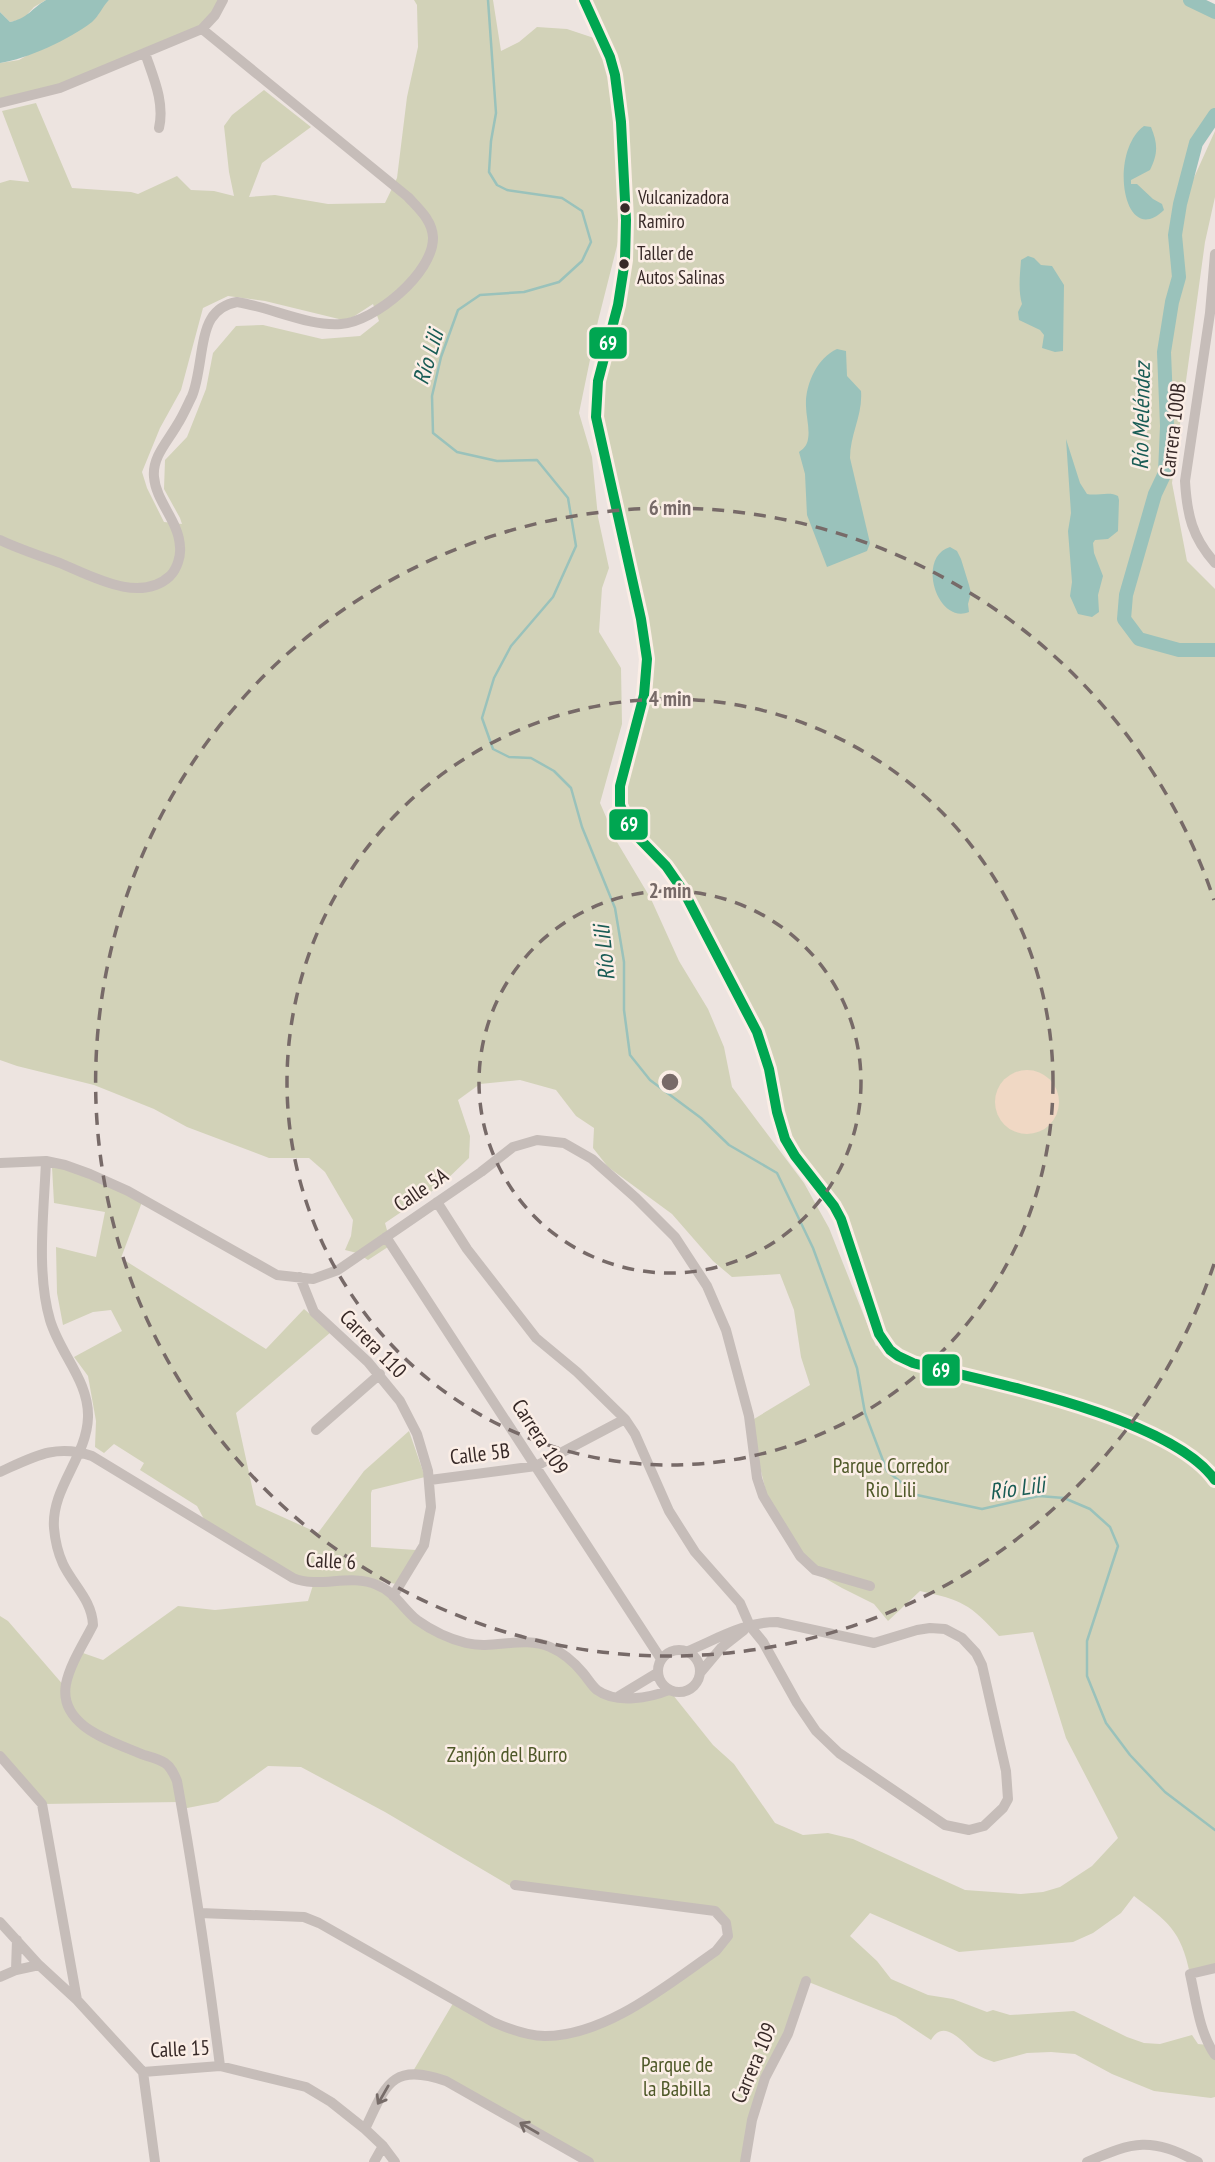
<svg xmlns="http://www.w3.org/2000/svg" width="1215" height="2162" viewBox="0 0 1215 2162" font-family="'PT Sans Narrow',sans-serif">
  <style>
    .green { fill: #d2d2b8; fill-rule: evenodd }
    .sand { fill: #f0d8c4 }
    .water { fill: #9ac2bb }
    .lines { fill: none; stroke-linecap: round; stroke-linejoin: round }
    .stream { stroke: #9ac2bb; stroke-width: 2.5 }
    .river { stroke: #9ac2bb; stroke-width: 14 }
    .minor { stroke: #c6bdb9; stroke-width: 10 }
    .bus-1-casing { stroke: #fbeee6; stroke-width: 16 }
    .bus-1 { stroke: #00a651; stroke-width: 10 }
    .oneway { stroke: #776c69 }
    .ring { fill: none; stroke: #776a68; stroke-width: 3.5; stroke-dasharray: 12 9 }
    .bus-dot { fill: #372927; stroke: #fbeee6; stroke-width: 2.5 }
    .labels { text-anchor: middle; stroke-width: 5; stroke-linejoin: round; paint-order: stroke }
    .bus-label { font-size: 19px; fill: #372927; stroke: #fbeee6; text-anchor: start }
    .street-label { font-size: 21px; fill: #372927; stroke: #fbeee6 }
    .park-label { font-size: 21px; fill: #4e5828; stroke: #fbeee6 }
    .water-label { font-size: 23px; font-style: italic; fill: #195c55; stroke: #fbeee6 }
    .centre { fill: #776a68; stroke: #fbeee6; stroke-width: 3.5 }
    .ring-label { font-size: 21px; text-anchor: middle; font-weight: bold; fill: #776a68; stroke: #fbeee6; stroke-width: 5; stroke-linejoin: round; paint-order: stroke }
    .line-badge { stroke: #fbeee6; stroke-width: 2.5 }
    .badge-label { font-size: 19px; text-anchor: middle; font-weight: bold; fill: #fff }
  </style>
  <rect width="100%" height="100%" fill="#ede4e0"/>
  <path class="green" d="M0,0h46l-12,7 -11,12 -13,3 -10,-10z
    M109,0h114l-21,29 -142,59 -60,15v-40l19,-3 79,-45 4,-9z
    M414,0h79l8,51 18,-9 18,-15 30,2 27,9 13,29 5,32 8,135 -22,87 -19,92 13,44 6,60 11,51 -7,20 -3,44 22,36 1,56 -22,79 17,39 34,57 28,62 29,48 16,38 8,40 72,96 25,45 47,118 7,-4 -36,-109 -62,-94 -28,-107 -73,-140 -53,-62 -11,-25 27,-146 -51,-242 29,-157 -6,-164 -35,-96h606l25,12v103l-19,28 -18,70 37,-82v66l-10,45 -33,241 15,78 28,28v1379l-25,6c-9,-44 -22,-52 -56,-78l-13,17 -28,20 -20,9 -114,10 -89,-39 -20,23 27,25 14,18 37,16 25,4 34,13 6,-2 17,5 64,-4 53,26 17,6 16,1 32,-9 6,9 10,1 7,10v42l-4,1 -57,-7 -42,-17 -37,-20 -24,-2 -24,1 -33,9c-5,-2 -12,-4 -16,-7 -14,-10 -33,-39 -47,-15l-35,-23 -90,-36 -41,97 -20,84h-156l-143,-81 -34,-8 43,-73 38,22 50,14 68,-15 105,-70 12,-15 -13,-25 -201,-23 -129,-76 -84,-45 -33,-1 -50,36 -36,7 -2,-7 -138,2 -42,-48v-140l8,5 57,66 15,-35 23,8 75,-54 37,4 93,-9 6,-19 64,3 39,35 51,23 83,4 45,43 23,7 50,-7 44,55 21,19 41,59 28,12 25,-2 25,6 112,51 56,4 22,-2 17,-5 32,-21 26,-28 -52,-100 -33,-106 -34,4c-29,-32 -37,-36 -79,-45l-32,30 -14,-17 -32,-16 -33,-19 -39,-61 -21,-86 61,-37 -9,-28 -7,-47 -14,-36 -48,3 -19,-16 -41,-47 -64,-47 -15,-19 1,-20 -18,-12 -20,-26 -36,-10 -40,4 -22,16 12,36 -1,22 -28,27 -56,38 6,22 -23,15 -11,-7 -12,-3 6,-14 2,-16 -28,-48 -16,-14h-40l-82,-31 -33,-18 -60,-24 -77,-19 -17,-6v-877l10,-3 19,2 -27,-71 34,-8 36,85 59,4 7,2 39,-18 14,14 23,1 20,5 -5,-24 -5,-46 8,-11 32,-25 47,37 -49,36 -13,34 26,-2 53,9 57,-1 12,-25 10,-81 11,-50 -1,-42zM228,296l37,5 78,19 10,-3 20,-13 6,17 -19,15 -38,3 -59,-14 -27,1 -23,27 -7,36 -19,48 -22,23 -1,29 16,29 2,6 -18,-2 -17,-34 -5,-16 18,-44 21,-38 22,-82z
    M52,1167c32,3 62,20 90,35l-21,56 145,91 38,-40 27,23 -95,81 20,92 62,28 46,-62 45,-40 16,46 -53,13 -1,3v54l45,3 -20,34 -36,-7 -60,1 -95,-57 -8,-15 -57,-36 4,-7 -30,-19 -10,9 -9,-6 1,-26 -8,-45 -14,-19 48,-26 -11,-21 -18,2 -30,13 -6,-32 -1,-46 40,10 9,-45 -51,-9z"/>
  <path class="sand" d="M995 1102a32 32 0 1 1 64 0a32 32 0 1 1-64 0Z"/>
  <path class="water" d="M46,0h63c-7,7 -10,16 -17,22 -22,17 -65,37 -92,41v-51l10,10c18,-4 21,-13 36,-22z
    M1144,126l7,1c7,17 7,27 -1,43l-19,10v4h6l16,15 9,5 2,6c-41,40 -56,-58 -20,-84z
    M1028,256l6,2 7,7 11,1 12,19 -1,66 -8,1 -13,-4 2,-13 -4,-5 -21,-10 -1,-8 4,-8c-4,-13 -2,-30 -1,-44z
    M837,349l9,2 1,25 14,15c2,24 -11,43 -11,67l20,85 -3,8 -40,16 -20,-52 -2,-41 -6,-22c4,-3 8,-6 9,-13 2,-10 -2,-23 -2,-33 -1,-21 11,-48 31,-57z
    M1066,439l14,44 7,11c10,2 23,-3 31,2l1,4 -1,31 -10,8 -13,1 -2,3 1,10 9,23 -5,19 1,17 -7,5 -14,-3 -8,-18 2,-14 -4,-51 3,-18z
    M950,547l7,4 4,8 8,26 2,8 -3,11 1,8c-32,13 -53,-55 -19,-65z"/>
  <g class="lines">
    <path class="stream" d="M488,0l8,113 -5,28 -2,31 8,13 10,5 55,8 20,13 9,31 -9,19 -23,21 -35,10 -44,3 -22,15 -17,47 -9,39 1,37 24,19 40,9 40,-1 31,38 8,48 -23,51 -42,49 -17,32 -12,40 11,31 16,8 22,1 23,13 17,17 11,39 33,81 9,54v48l6,45 20,25 51,38 28,27 48,28 36,75 44,120 8,45 22,58 30,24 65,14 57,-13 25,2 26,11 20,18 8,19 -31,95v35l19,47 24,32 35,37 50,38"/>
    <path class="river" d="M1190,0l25,12
      M1215,115l-19,28 -16,61 -5,31 4,42 -7,25 -8,50 3,74 -2,47 -10,21 -29,101 -2,24 15,20 40,11h36"/>
    <path class="minor" d="M584,0l26,57 5,18 6,47 5,98 -1,40 -7,45 -20,76 -2,36 45,202 6,40 -3,36 -24,91v19l11,25 35,36 18,26 73,140 12,37 8,43 8,27 10,17 39,50 7,13 38,115 11,16 8,6 15,7c76,19 257,54 302,117
      M145,53c8,24 20,49 14,75
      M0,103l60,-15 142,-59 13,-14 8,-15
      M1215,254l-5,59 -25,168c2,34 7,56 30,82
      M0,540c19,9 40,16 60,23 31,13 80,41 110,13 7,-7 11,-20 10,-29 -1,-26 -24,-45 -26,-70 -2,-20 14,-36 23,-52 6,-9 10,-19 15,-29 9,-21 8,-59 19,-77 6,-10 15,-15 26,-17 33,5 73,25 104,22 33,-2 93,-51 92,-87 -1,-17 -14,-28 -25,-40l-206,-168
      M46,1161c-2,50 -10,111 4,159 10,34 39,61 38,97 -1,40 -37,71 -34,111 1,12 4,25 9,36 10,21 29,36 30,61 -9,18 -23,39 -27,59 -8,43 48,58 78,71 7,2 15,4 21,8 6,4 9,11 12,18 17,94 31,190 43,285
      M0,1163l46,-2 19,4 25,9 38,17 149,84 36,4 25,-9 143,-98 32,-25 24,-7 27,3 28,16 44,39 39,39 32,49 19,44 23,86 8,62 6,18 37,60 15,14 55,16
      M437,1202l30,47 69,89 41,34 48,47 10,15 34,77 26,41 45,51 10,23 13,16 34,61 19,28 23,22 106,72 24,5 15,-4 19,-18 5,-9 -2,-28 -24,-106 -6,-12 -14,-15 -17,-9 -15,-1 -13,2 -43,13 -97,-21c-33,0 -60,17 -89,29
      M386,1237l275,422
      M300,1277l14,35 54,50 32,39 17,33 11,37 3,36 -7,38 -31,51
      M316,1430l64,-56
      M0,1472c33,-15 56,-29 92,-16l201,122c26,11 57,-5 84,7 17,6 27,25 40,35 14,10 33,19 49,23 28,7 57,-8 84,4 14,6 24,15 33,26 5,6 9,13 14,17 19,14 53,8 72,0
      M430,1480l106,-14 89,-47
      M658 1671a21 21 0 1 1 42 0a21 21 0 1 1-42 0Z
      M700,1673l21,-25 23,-18
      M619,1696l38,-23
      M0,1756l42,48 35,196
      M200,1913l104,4 15,6 174,99c16,7 34,14 52,14 61,0 122,-51 171,-85l12,-15 -2,-13 -11,-12 -200,-26
      M0,1922l39,43 38,35 66,72
      M1215,1968l-25,6c6,26 9,58 25,81
      M16,1970l1,-30
      M0,1977l16,-7 23,-5
      M143,2072l77,-6 86,21 25,15 34,27 18,17 12,16
      M143,2072l12,90
      M365,2129c21,-44 26,-67 81,-48l143,81
      M374,2162l9,-16
      M745,2162l7,-42 13,-42 23,-44 18,-53
      M1087,2162c47,-21 64,-25 111,0"/>
    <defs>
      <path id="bus-1" d="M584,0l26,57 5,18 6,47 5,98 -1,40 -7,45 -20,76 -2,36 45,202 6,40 -3,36 -24,91v19l11,25 35,36 18,26 73,140 12,37 8,43 8,27 10,17 39,50 7,13 38,115 11,16 8,6 15,7c76,19 257,54 302,117"/>
    </defs>
    <use href="#bus-1" class="bus-1-casing"/>
    <use href="#bus-1" class="bus-1"/>
  </g>
  <defs><path id="oneway-shaft" d="M-6 0H5M1.5-3L5.5 0L1.5 3" fill="none" stroke-width="1.6" stroke-linecap="round" stroke-linejoin="round" transform="scale(1.75)"/></defs>
  <g class="oneway">
    <use href="#oneway-shaft" transform="translate(383 2095) rotate(120)"/>
    <use href="#oneway-shaft" transform="translate(529 2128) rotate(-150)"/>
  </g>
  <g class="ring">
    <circle cx="670" cy="1082" r="191"/>
    <circle cx="670" cy="1082" r="383"/>
    <path d="M1214 1264A574 574 0 1 1 1214 900"/>
  </g>
  <g class="bus-dot">
    <circle cx="625" cy="208" r="6"/>
    <circle cx="624" cy="264" r="6"/>
  </g>
  <g class="labels">
    <g class="bus-label">
      <text x="638" y="204">Vulcanizadora<tspan x="638" dy="24">Ramiro</tspan></text>
      <text x="637" y="260">Taller de<tspan x="637" dy="24">Autos Salinas</tspan></text>
    </g>
    <g class="street-label">
      <text transform="translate(1173 430) rotate(-83)" y="7">Carrera 100B</text>
      <text transform="translate(421 1190) rotate(-34)" y="7">Calle 5A</text>
      <text transform="translate(373 1344) rotate(46)" y="7">Carrera 110</text>
      <text transform="translate(540 1437) rotate(57)" y="7">Carrera 109</text>
      <text transform="translate(480 1454) rotate(-7)" y="7">Calle 5B</text>
      <text transform="translate(331 1561) rotate(3)" y="7">Calle 6</text>
      <text transform="translate(180 2049) rotate(-3)" y="7">Calle 15</text>
      <text transform="translate(754 2063) rotate(-67)" y="7">Carrera 109</text>
    </g>
    <g class="park-label">
      <text x="891" y="1473">Parque Corredor<tspan x="891" dy="24">Rio Lili</tspan></text>
      <text x="507" y="1762">Zanjón del Burro</text>
      <text x="677" y="2072">Parque de<tspan x="677" dy="24">la Babilla</tspan></text>
    </g>
    <g class="water-label">
      <text transform="translate(428 357) rotate(-73)" y="8">Río Lili</text>
      <text transform="translate(1141 416) rotate(-89)" y="8">Río Meléndez</text>
      <text transform="translate(604 953) rotate(-96)" y="8">Río Lili</text>
      <text transform="translate(1017 1488) rotate(-8)" y="8">Río Lili</text>
    </g>
  </g>
  <circle cx="670" cy="1082" r="10" class="centre"/>
  <g class="ring-label">
    <text x="670" y="515">6 min</text>
    <text x="670" y="706">4 min</text>
    <text x="670" y="898">2 min</text>
  </g>
  <g class="line-badge">
    <rect x="588" y="326" width="40" height="34" rx="7" fill="#00a651"/>
    <rect x="608" y="808" width="41" height="33" rx="7" fill="#00a651"/>
    <rect x="921" y="1353" width="40" height="34" rx="7" fill="#00a651"/>
  </g>
  <g class="badge-label">
    <text x="608" y="350">69</text>
    <text x="629" y="831">69</text>
    <text x="941" y="1377">69</text>
  </g>
</svg>
